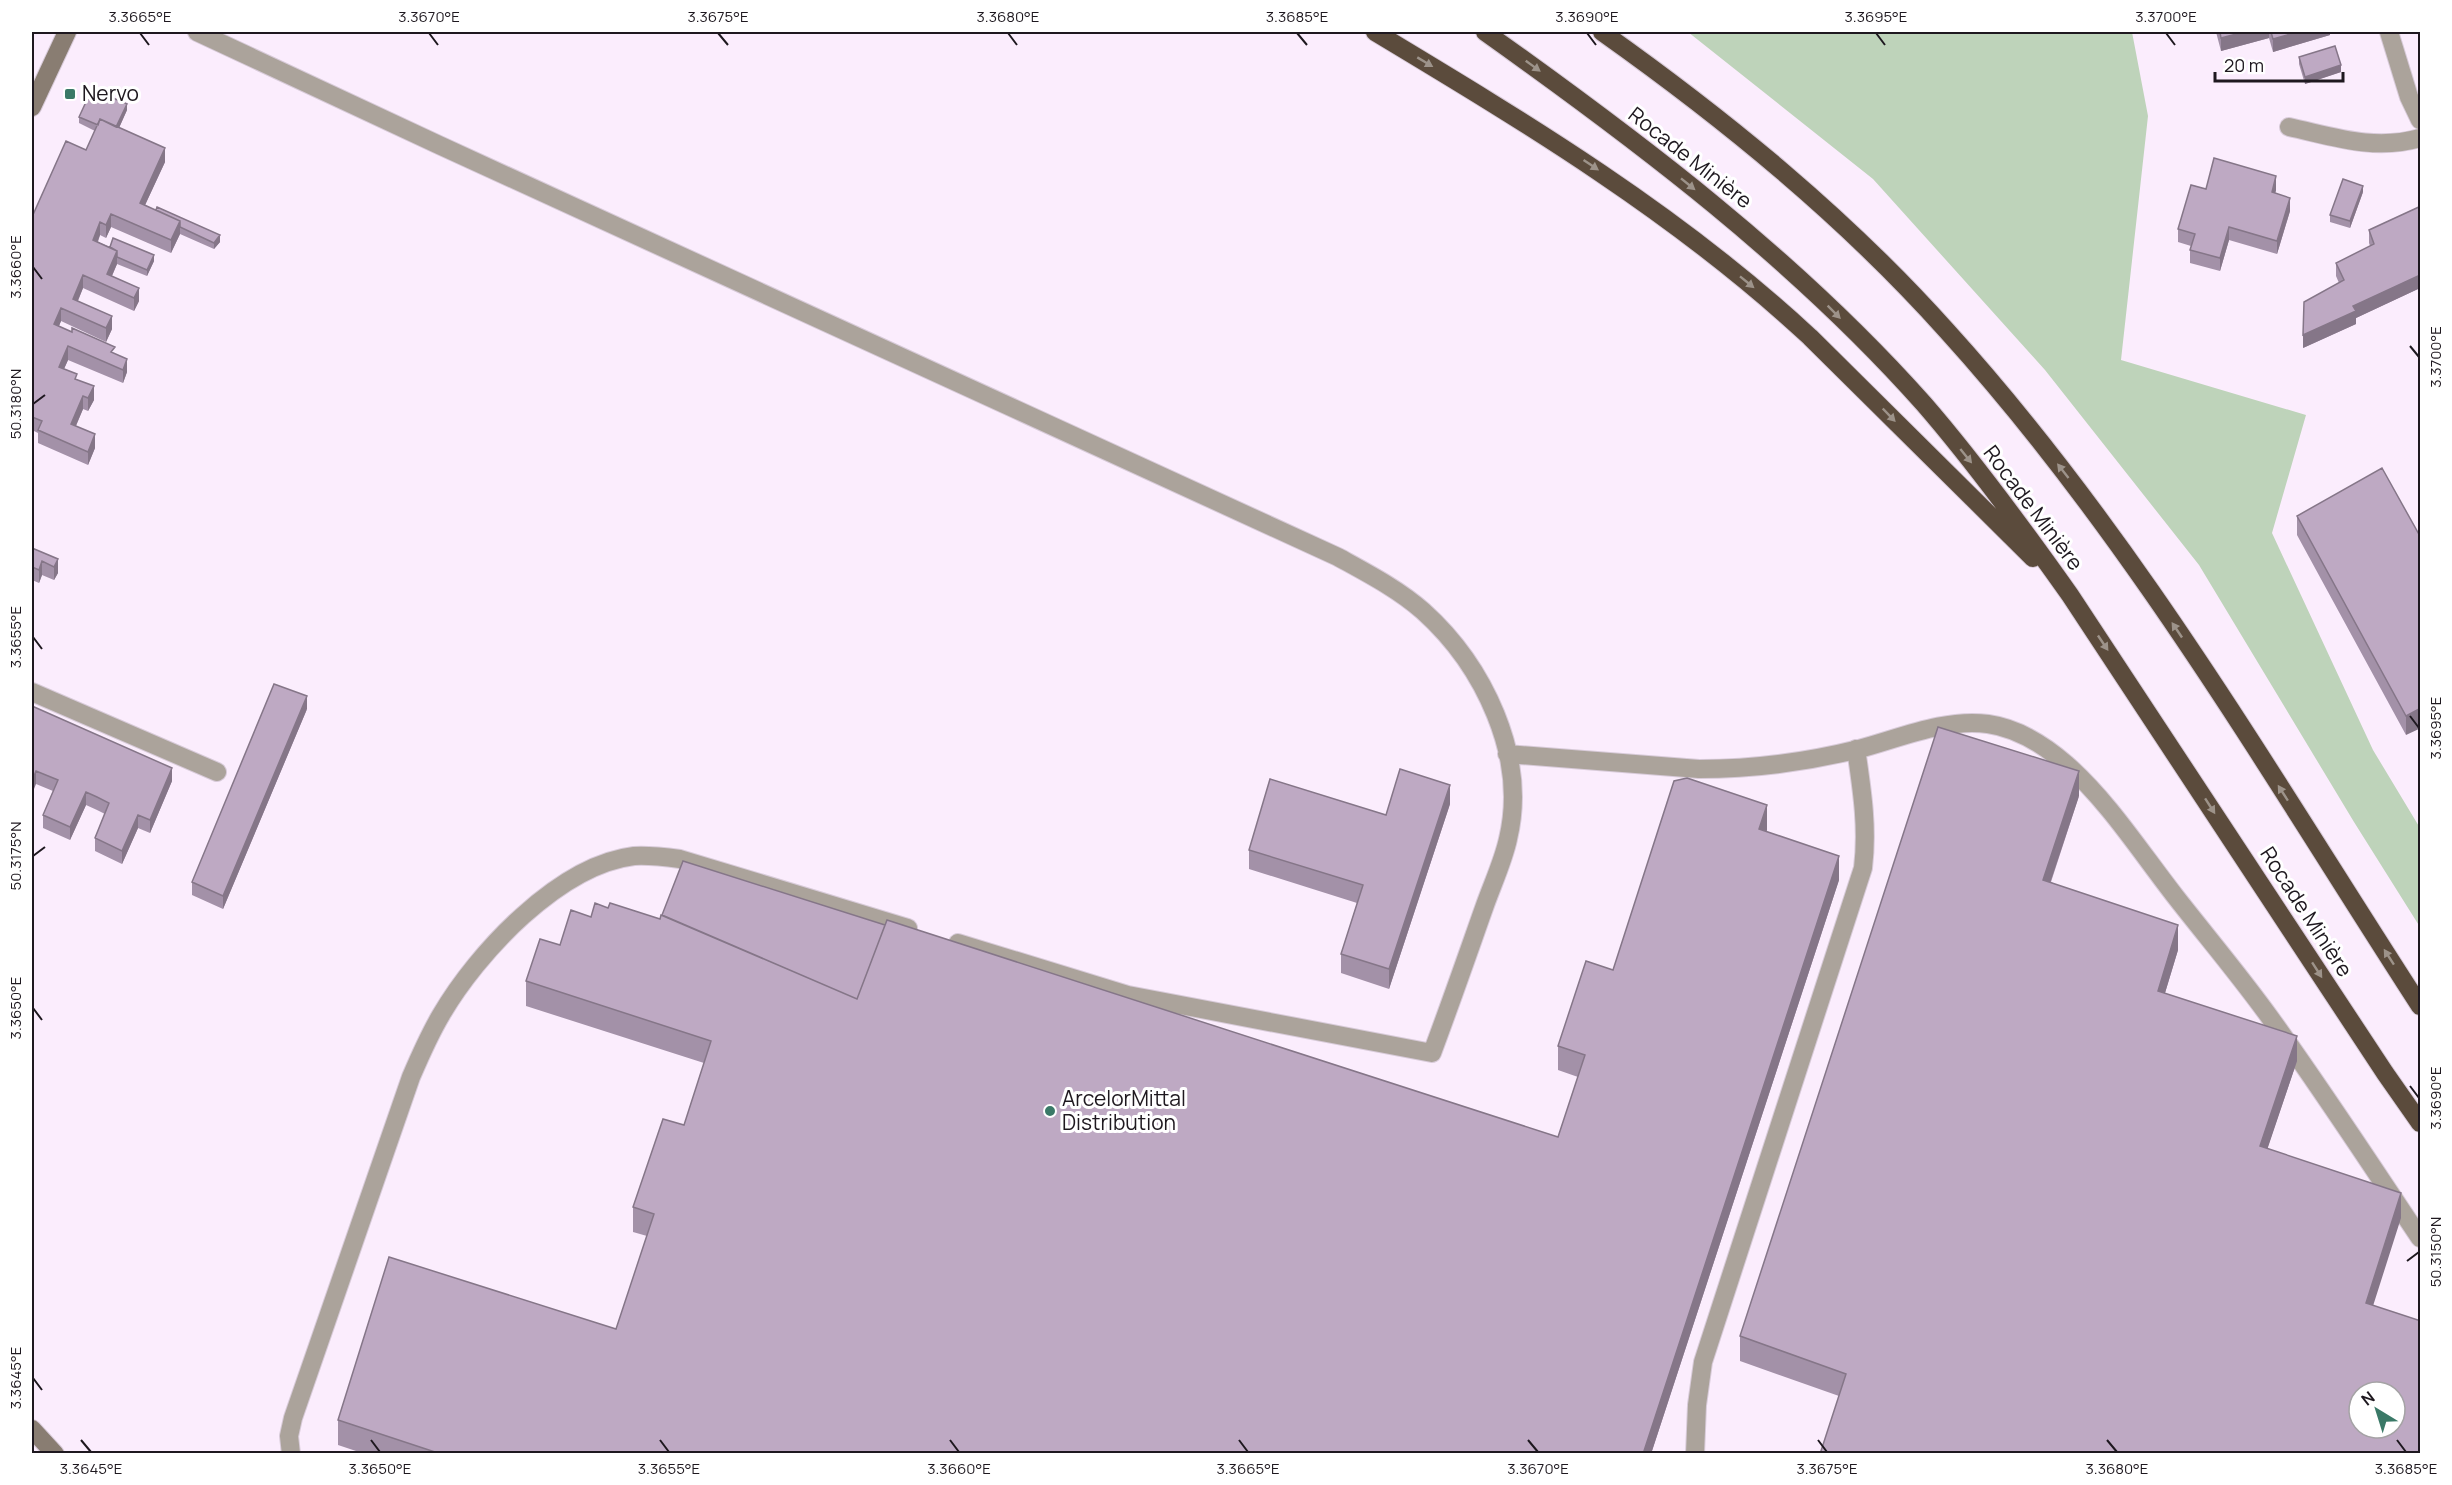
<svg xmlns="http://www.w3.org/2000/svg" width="2452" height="1485" viewBox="0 0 2452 1485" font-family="Manrope,sans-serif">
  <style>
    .green { fill: #bed3ba }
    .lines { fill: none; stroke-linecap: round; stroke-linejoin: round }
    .lane-casing { stroke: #d8cbd9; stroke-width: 20 }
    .street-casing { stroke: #d8cbd9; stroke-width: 20 }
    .secondary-casing { stroke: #d8cbd9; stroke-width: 20 }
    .highway-casing { stroke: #d8cbd9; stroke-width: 20 }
    .lane { stroke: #aba39b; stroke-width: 18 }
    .street { stroke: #aba39b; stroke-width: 18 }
    .secondary { stroke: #897d72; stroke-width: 18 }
    .highway { stroke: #5b4b3c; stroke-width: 18 }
    .wall { fill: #a391a8 }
    .shaded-wall { fill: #857688 }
    .building { fill: #bea9c3; stroke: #857688; stroke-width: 1.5; fill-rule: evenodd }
    .oneway { fill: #9d938a }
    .ticks { fill: none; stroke: #1e181f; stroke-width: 2 }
    .poi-dot { fill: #3a7967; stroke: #fff; stroke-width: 2 }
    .labels { text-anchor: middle; stroke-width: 6; stroke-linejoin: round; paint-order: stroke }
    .poi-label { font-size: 21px; fill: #1e181f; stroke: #fff; text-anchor: start }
    .street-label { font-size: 21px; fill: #1e181f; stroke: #fff }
    .neatline { fill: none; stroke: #1e181f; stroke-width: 2 }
    .ticks-label { font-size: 15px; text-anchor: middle; fill: #1e181f }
  </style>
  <rect width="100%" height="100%" fill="#fbedfd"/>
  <path class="green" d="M1688,32h444l16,84 -27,244 185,55 -34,118 101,217 47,78v99l-66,-105 -155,-257 -154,-195 -172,-191z"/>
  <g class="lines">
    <defs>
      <path id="lane" d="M197,32l242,113 899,412c29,16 60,32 85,54 60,54 105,145 85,228 -5,23 -16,46 -24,69 -17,48 -34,97 -52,145l-304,-58 -170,-52
        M1507,754l192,15c54,0 108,-7 160,-20 41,-11 87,-31 129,-25 29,4 56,21 78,40 42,37 74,87 109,132 32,41 66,81 96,123 52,72 100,146 149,219
        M291,1454l-2,-18 4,-18 118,-341c9,-21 18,-42 30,-62 36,-62 118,-150 193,-159 15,-1 31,1 46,3l228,69
        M1695,1454l2,-49 6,-43 160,-494c5,-40 -1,-78 -7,-119"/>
      <path id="street" d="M2389,32l20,65 11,23
        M2289,127c46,10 85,24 131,11
        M32,692l185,80"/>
      <path id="secondary" d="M32,107l35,-75
        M32,1429l23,25"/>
      <path id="highway" d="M1375,32c153,92 304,183 435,305l223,221
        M1485,32c156,111 311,228 439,372 52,60 100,126 146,191l315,478 35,50
        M1602,32c124,88 243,185 345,299 185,204 324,445 473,675"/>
    </defs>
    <use href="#lane" class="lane-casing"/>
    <use href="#street" class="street-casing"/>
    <use href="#secondary" class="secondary-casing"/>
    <use href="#highway" class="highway-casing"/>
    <use href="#lane" class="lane"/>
    <use href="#street" class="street"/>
    <use href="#secondary" class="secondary"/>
    <use href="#highway" class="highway"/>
  </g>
  <path class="wall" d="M2216,32h114v3l-57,17 -4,-14 -48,13z
    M2299,57l42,15 -36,12 -6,-20z
    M127,110l-8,18 46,34 -20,43 75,37 -6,7 -34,-15 -9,19 -60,-26 -5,11 -6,-3 -2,7 12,5 44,14 -7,15 -30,-12 -5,12 27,25 -5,10 -51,-23 -5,13 34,28 -6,13 -45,-21 -2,5 56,28 12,18 -4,11 -55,-23 -4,9 13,10 17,21 -6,11 -5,-2 -7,17 19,22 -7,17 -50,-22v-10l-6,-3v-213l54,-67 9,-19 -16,-8v-6z
    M2206,189l70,1 -1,3 15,18 -13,43 -48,-14 -9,31 -30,-8v-13l1,-4 -13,-4v-13z
    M2363,192l-13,36 -20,-6v-7z
    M2421,206v89l-3,-6 -62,29v6l-53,24 36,-65 -3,-7v-13l34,-17 -1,-3v-13z
    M2297,516l124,22 -15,197 -109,-200z
    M32,548l26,11v14l-4,7 -12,-5 -3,8 -7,-3z
    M32,706l140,75 -22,52 -12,-5 -16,36 -27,-13v-13l10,-24 -8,-4 -11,-5 -16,35 -27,-12v-13l10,-24 -17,-7z
    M307,709l-84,200 -31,-14v-13z
    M2079,796l-28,86 127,68 -13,43 132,68 -30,88 134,69 -562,178 -99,-35v-25z
    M1450,804l-61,185 -48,-16v-19l16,-51 -108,-34v-19l137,-35z
    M1767,830v2l72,48 -188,574h-1286l-27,-9v-25l278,-91 31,-93 -14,-4v-25l51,-82 20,-62 -178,-57v-25l34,-36 31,-28 17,-9 52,11 2,-4 223,10 673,212 20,-60 -20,-7v-24l55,-76z"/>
  <path class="shaded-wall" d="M2244,32h25v6l-48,13v-13z
    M2298,32h32v3l-57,17v-13z
    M2341,65v7l-36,12v-7z
    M127,104v6l-13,29v-7z
    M165,148v14l-25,54v-13z
    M2276,176v14l-4,16v-14z
    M2363,186v6l-13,36v-7z
    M2290,198v13l-13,43v-13z
    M111,214v13l-5,11v-13z
    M180,221v13l-9,19v-13z
    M100,222v13l-7,18v-13z
    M2229,227v13l-9,31v-13z
    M220,235v7l-6,7v-6z
    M117,251v13l-10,23v-13z
    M154,255v6l-7,15v-6z
    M83,275v13l-10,24v-13z
    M2418,276v13l-62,29v6l-53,24v-13l50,-29z
    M139,288v13l-5,10v-13z
    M61,308v13l-7,17v-14z
    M112,316v13l-6,13v-14z
    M68,346v14l-9,20v-13z
    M127,359v13l-4,11v-13z
    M94,386v14l-6,11v-13z
    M83,396v13l-12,28v-13z
    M95,434v14l-7,17v-13z
    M58,559v14l-4,7v-13z
    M42,561v14l-3,8v-13z
    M307,696v13l-84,200v-13z
    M2421,708v20l-15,7v-19z
    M172,768v13l-22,52v-13z
    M36,771v13l-4,10v-13z
    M2079,771v25l-36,108v-24z
    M1450,785v19l-61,185v-20z
    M86,792v13l-16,35v-13z
    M1767,805v25l-8,24v-25z
    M138,815v13l-16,36v-13z
    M1839,856v24l-188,574h-8z
    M2178,925v25l-20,66v-25z
    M2297,1036v25l-37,110v-25z
    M2401,1193v25l-35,110v-25z"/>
  <path class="building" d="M2220,32h24l-23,6z
    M2271,32h27l-25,7z
    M2335,46l6,19 -36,12 -6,-20z
    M92,89l35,15 -11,23 -16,-8 -2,6 -19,-8z
    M100,119l65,29 -25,55 40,18 -9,19 -60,-26 -5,11 -6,-3 -7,18 24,11 -10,23 32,14 -5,10 -51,-23 -10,24 39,17 -6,12 -45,-20 -7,16 18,8v-4l43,19 -4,5 16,7 -4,11 -55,-24 -9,21 18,7 -2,5 19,7 -6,12 -5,-2 -12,28 24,10 -7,18 -50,-22 4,-9 -10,-4v-200l34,-76 20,9z
    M2214,158l62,18 -4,16 18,6 -13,43 -48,-14 -9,31 -30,-8 5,-16 -17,-5 13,-44 15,4z
    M2343,179l20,7 -13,35 -20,-6z
    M2421,206v76l-3,-6 -65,30 3,5 -53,24 1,-33 40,-22 -8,-17 38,-19 -5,-14z
    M157,207l63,28 -6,8 -34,-16v-6l-24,-11z
    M113,238l41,17 -7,15 -30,-13v-6l-7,-4z
    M2382,468l39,70v170l-15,8 -109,-200z
    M32,548l26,11 -4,8 -12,-6 -3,9 -7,-3z
    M274,684l33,12 -84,200 -31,-14z
    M32,706l140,62 -22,52 -12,-5 -16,36 -27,-13 14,-35 -12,-6 -11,-5 -16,35 -27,-12 15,-35 -22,-9 -4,10z
    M1938,727l141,44 -36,109 135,45 -20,66 139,45 -37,110 141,47 -35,110 55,18v133h-601l26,-80 -106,-38zM2359,1392h36v36h-36z
    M1400,769l50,16 -61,184 -48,-15 22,-69 -114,-35 21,-71 116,36z
    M1687,778l80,27 -8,24 80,27 -196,598h-1202l-103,-34 51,-163 227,72 38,-115 -21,-7 30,-88 21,6 27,-84 -185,-60 14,-42 20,6 11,-35 20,7 4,-14 13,5 2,-5 50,16 1,-4 196,84 30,-79 671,217 27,-82 -27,-9 28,-85 27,9 61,-189z
    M683,861l202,64 -28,74 -195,-84z"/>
  <defs><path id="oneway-solid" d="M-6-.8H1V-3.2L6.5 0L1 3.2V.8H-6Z" transform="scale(1.5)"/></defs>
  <g class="oneway">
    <use href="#oneway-solid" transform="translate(1425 62) rotate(31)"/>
    <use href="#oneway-solid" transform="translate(1533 66) rotate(36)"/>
    <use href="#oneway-solid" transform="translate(1591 165) rotate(34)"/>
    <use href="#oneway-solid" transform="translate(1688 184) rotate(39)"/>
    <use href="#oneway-solid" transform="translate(1747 282) rotate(39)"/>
    <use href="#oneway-solid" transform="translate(1834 312) rotate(45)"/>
    <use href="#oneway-solid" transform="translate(1889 415) rotate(46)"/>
    <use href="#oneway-solid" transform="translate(1966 456) rotate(51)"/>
    <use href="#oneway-solid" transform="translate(2063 471) rotate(-128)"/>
    <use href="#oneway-solid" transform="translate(2177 630) rotate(-124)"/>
    <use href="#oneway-solid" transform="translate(2103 643) rotate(56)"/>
    <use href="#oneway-solid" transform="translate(2283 793) rotate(-123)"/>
    <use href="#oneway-solid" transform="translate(2210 806) rotate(57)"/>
    <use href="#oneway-solid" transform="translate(2389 957) rotate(-123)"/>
    <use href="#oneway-solid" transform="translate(2317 970) rotate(57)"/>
  </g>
  <path class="ticks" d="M140,33l9,12M429,33l9,12M718,33l10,12M1008,33l9,12M1297,33l10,12M1587,33l9,12M1876,33l9,12M2166,33l9,12M33,267l9,12M2410,346l9,11M33,404l12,-9M33,637l9,12M2410,716l9,12M33,856l12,-9M33,1008l9,12M2410,1086l9,12M2407,1261l12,-9M33,1378l9,12M81,1440l10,12M371,1440l9,12M660,1440l9,12M950,1440l9,12M1239,1440l9,12M1528,1440l10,12M1818,1440l9,12M2107,1440l10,12M2397,1440l9,12"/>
  <g class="poi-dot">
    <rect x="64" y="88" width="12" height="12" rx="3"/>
    <circle cx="1050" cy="1111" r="6"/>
  </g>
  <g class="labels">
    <g class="poi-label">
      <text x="82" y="101">Nervo</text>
      <text x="1062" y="1106">ArcelorMittal<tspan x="1062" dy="24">Distribution</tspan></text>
    </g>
    <g class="street-label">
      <text transform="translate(1690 158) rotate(38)" y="7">Rocade Minière</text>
      <text transform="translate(2033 508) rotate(53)" y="7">Rocade Minière</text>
      <text transform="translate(2306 912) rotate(57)" y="7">Rocade Minière</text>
    </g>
  </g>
  <rect width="2452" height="1485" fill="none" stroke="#ffffff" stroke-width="66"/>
  <g transform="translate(2377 1410) rotate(322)"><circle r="28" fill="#ffffff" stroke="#a5a3a5" stroke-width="1.5"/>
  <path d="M0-4.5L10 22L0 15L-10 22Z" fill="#3a7967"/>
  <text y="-9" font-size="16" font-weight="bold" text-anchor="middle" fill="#1e181f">N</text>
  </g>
  <path d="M2215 72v9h128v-9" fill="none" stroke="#1e181f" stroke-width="3"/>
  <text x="2224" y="72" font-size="18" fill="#1e181f" stroke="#ffffff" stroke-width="4.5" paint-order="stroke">20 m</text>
  <rect x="33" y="33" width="2386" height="1419" class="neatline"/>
  <g class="ticks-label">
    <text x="140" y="22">3.3665°E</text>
    <text x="429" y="22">3.3670°E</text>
    <text x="718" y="22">3.3675°E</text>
    <text x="1008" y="22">3.3680°E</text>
    <text x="1297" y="22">3.3685°E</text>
    <text x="1587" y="22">3.3690°E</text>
    <text x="1876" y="22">3.3695°E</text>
    <text x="2166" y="22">3.3700°E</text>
    <text transform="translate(16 267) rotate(-90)" y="5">3.3660°E</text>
    <text transform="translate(2436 357) rotate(-90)" y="5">3.3700°E</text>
    <text transform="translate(16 404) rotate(-90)" y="5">50.3180°N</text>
    <text transform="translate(16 637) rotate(-90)" y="5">3.3655°E</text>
    <text transform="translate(2436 728) rotate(-90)" y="5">3.3695°E</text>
    <text transform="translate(16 856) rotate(-90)" y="5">50.3175°N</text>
    <text transform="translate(16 1008) rotate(-90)" y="5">3.3650°E</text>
    <text transform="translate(2436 1098) rotate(-90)" y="5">3.3690°E</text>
    <text transform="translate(2436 1252) rotate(-90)" y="5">50.3150°N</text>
    <text transform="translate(16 1378) rotate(-90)" y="5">3.3645°E</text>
    <text x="91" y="1474">3.3645°E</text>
    <text x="380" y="1474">3.3650°E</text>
    <text x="669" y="1474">3.3655°E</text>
    <text x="959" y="1474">3.3660°E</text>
    <text x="1248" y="1474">3.3665°E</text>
    <text x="1538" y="1474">3.3670°E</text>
    <text x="1827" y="1474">3.3675°E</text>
    <text x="2117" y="1474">3.3680°E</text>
    <text x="2406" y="1474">3.3685°E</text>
  </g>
</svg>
